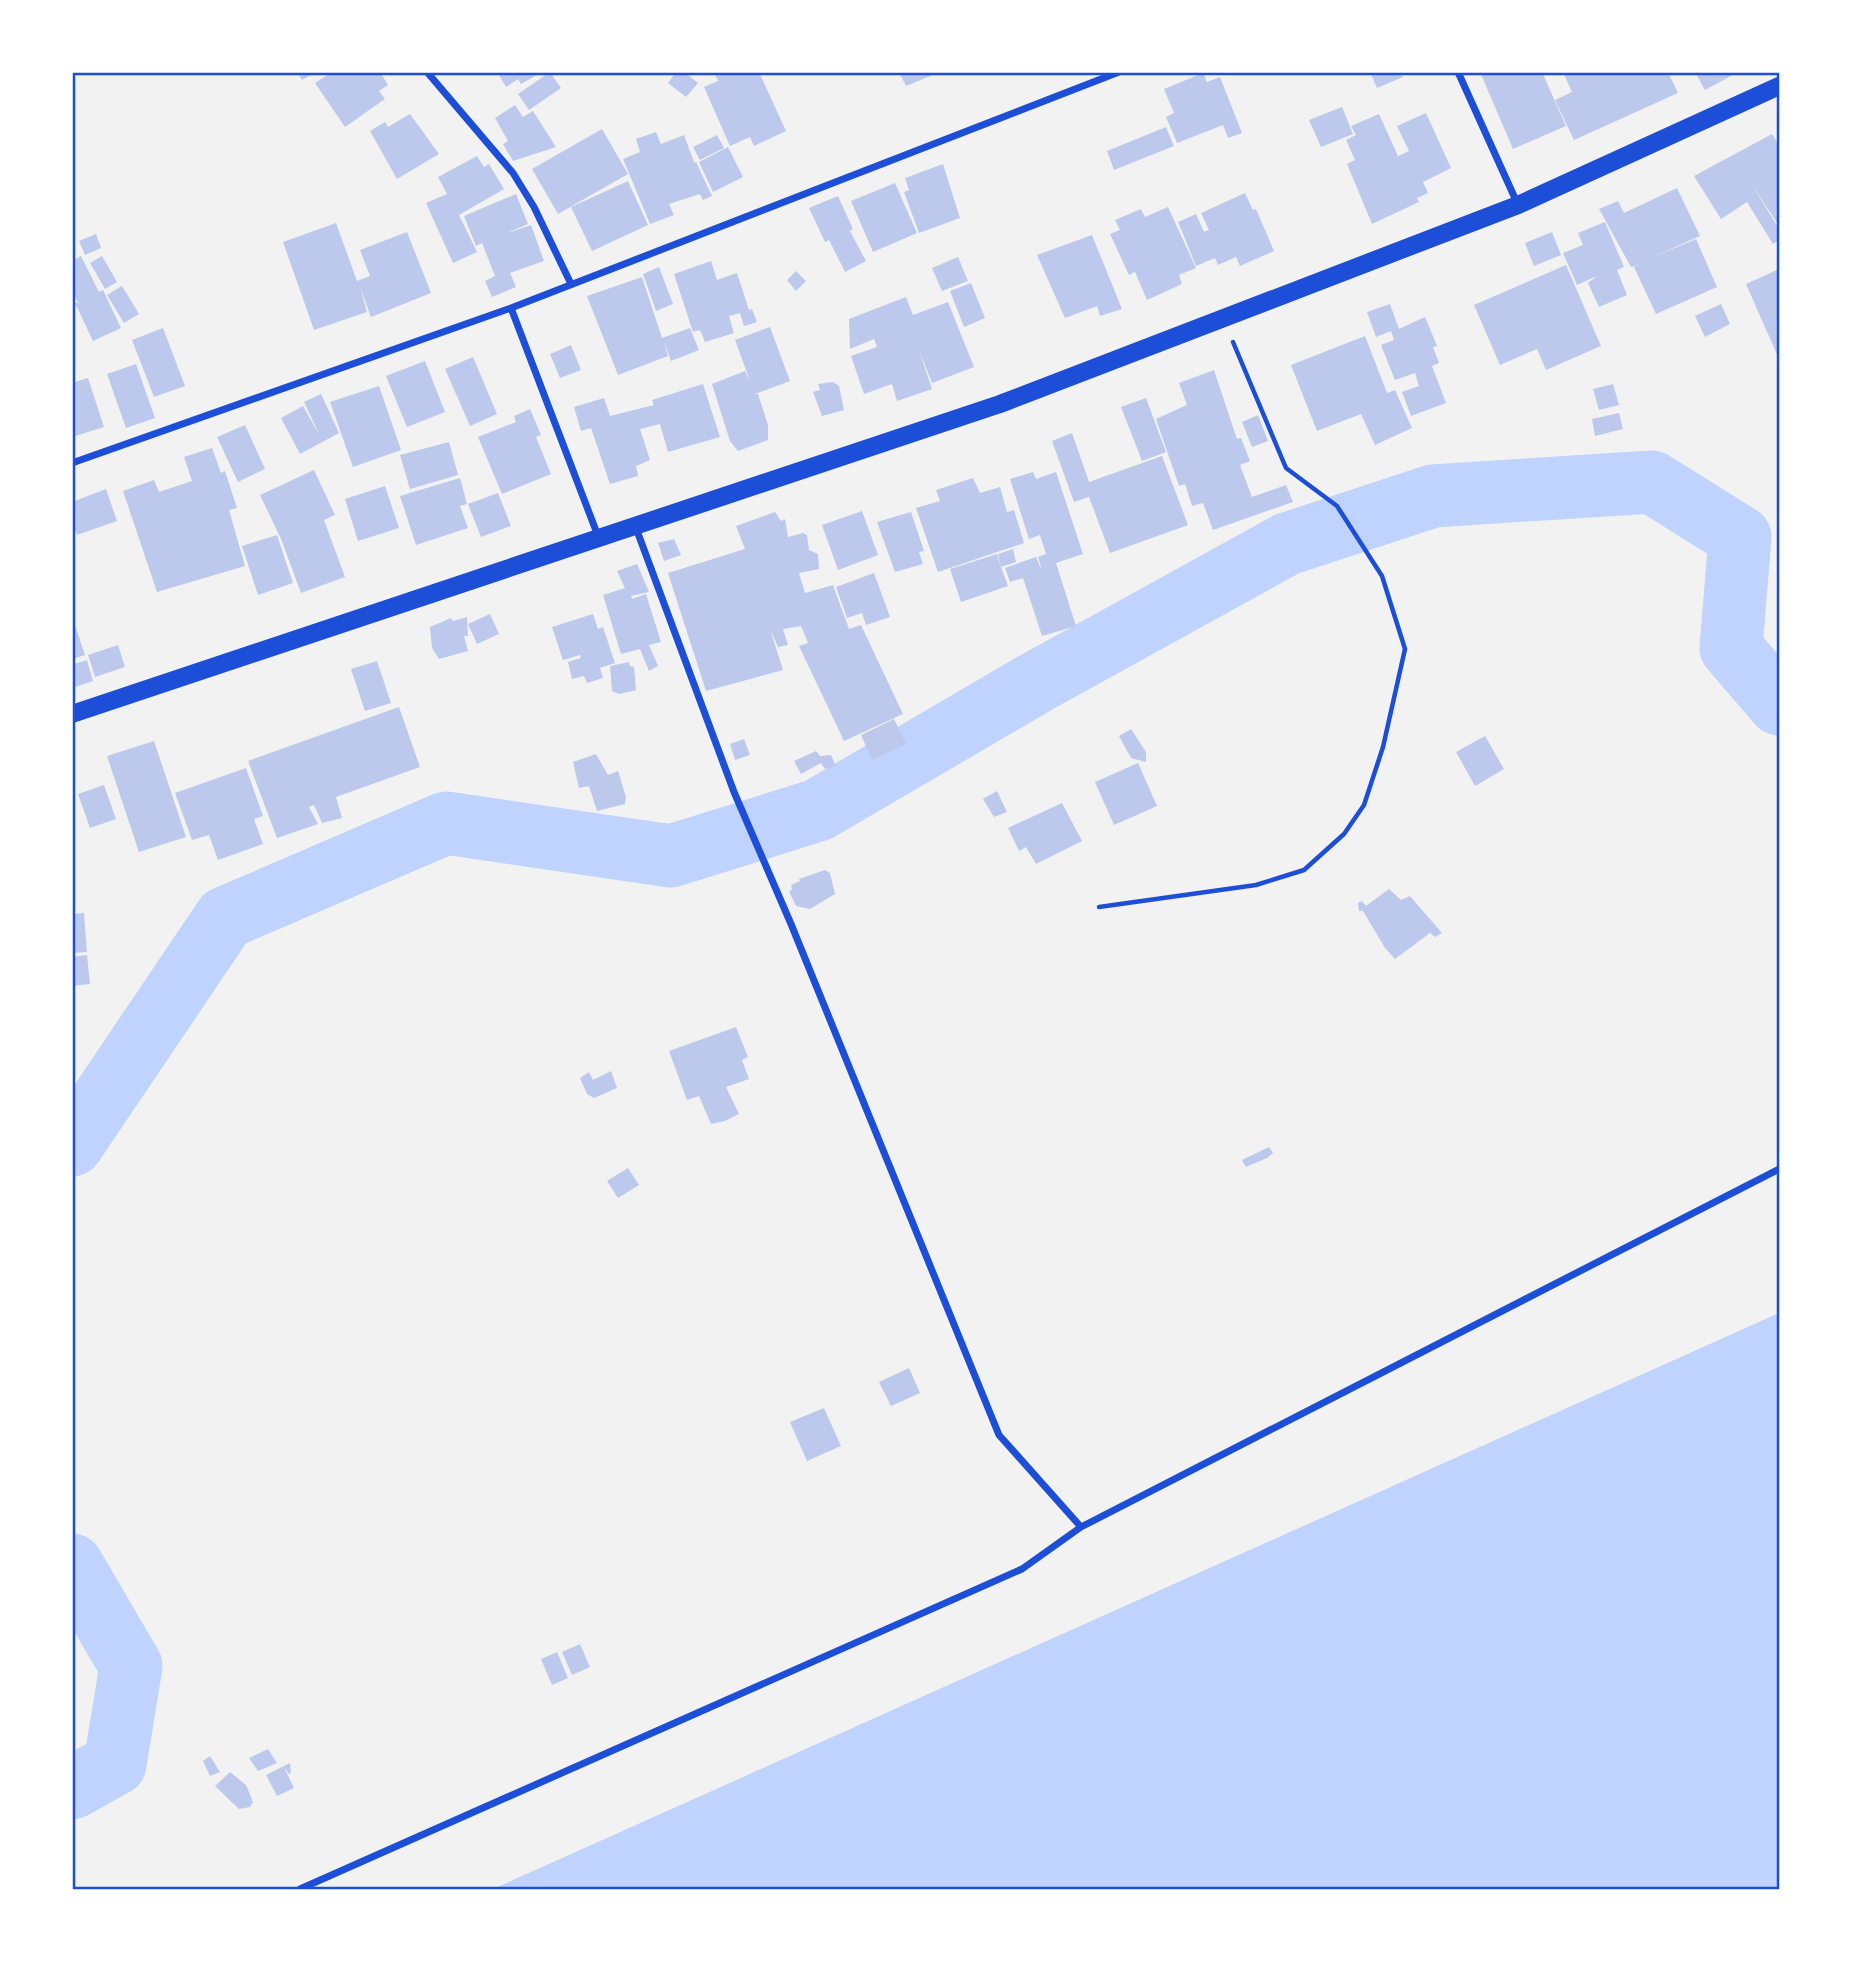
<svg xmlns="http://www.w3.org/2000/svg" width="1851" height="1961" viewBox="0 0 1851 1961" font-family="Signika,sans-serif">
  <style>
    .water { fill: #bfd3fe }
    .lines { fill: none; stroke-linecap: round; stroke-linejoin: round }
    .river { stroke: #bfd3fe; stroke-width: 63 }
    .building { fill: #bdc9ec }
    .path { stroke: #1d4ed8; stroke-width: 4.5 }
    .minor { stroke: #1d4ed8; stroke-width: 7 }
    .primary { stroke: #1d4ed8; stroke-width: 18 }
    .neatline { fill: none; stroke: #1d4ed8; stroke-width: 2.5 }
  </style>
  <rect width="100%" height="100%" fill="#f2f2f2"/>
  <path class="water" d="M1779,1313v576h-1286z"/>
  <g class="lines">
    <path class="river" d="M72,1145l153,-227 221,-95 225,33 147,-46 219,-128 250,-138 146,-48 219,-14 88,55 -9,111 48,56
      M72,1565l59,101 -16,98 -43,24"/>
  </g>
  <path class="building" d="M297,72h19l-14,8z
    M332,72h48l8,13 -9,6 6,8 -40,28 -30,-44z
    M497,72h45l-21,12 -3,-5 -12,8z
    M550,72l11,16 -32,22 -11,-16z
    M676,72h8l14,11 -12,14 -18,-14z
    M714,72h45l27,59 -32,15 -4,-9 -20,9 -26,-59 14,-6z
    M899,72h41l-34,14z
    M1370,72h30l3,5 -26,11z
    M1480,72h62l24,54 -53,23z
    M1563,72h105l10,21 -104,47 -19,-40 17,-8z
    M1695,72h34l2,4 -26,14z
    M1203,73l4,9 13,-5 22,56 -14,5 -5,-13 -46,18 -11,-26 8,-4 -10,-24z
    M515,105l8,12 10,-6 23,36 -43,14 -10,-17 5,-3 -13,-23z
    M1342,107l11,27 -32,13 -12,-27z
    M1426,113l25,55 -28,14 5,11 -11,5 2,4 -47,22 -25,-60 8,-4 -9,-20 10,-5 -5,-9 28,-12 19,42 11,-5 -12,-25z
    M410,114l29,40 -42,25 -27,-48 15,-9 3,5z
    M1166,127l8,19 -60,24 -7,-19z
    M602,129l26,45 -70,40 -26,-45z
    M656,132l5,12 23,-9 10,27 -2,1 4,-1 16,34 -9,4 -3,-6 -31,10 5,11 -24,9 -27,-65 17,-7 -4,-13z
    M1772,134l7,11v81l-28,-43 28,46v11l-6,4 -26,-42 -26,17 -27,-43z
    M717,135l7,13 -24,12 -7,-13z
    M728,147l15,30 -30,15 -14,-30z
    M477,156l7,11 5,-3 15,25 -45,26 18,37 -24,11 -27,-60 21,-9 -9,-17z
    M943,164l17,54 -41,15 -15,-41 5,-2 -4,-12z
    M628,181l20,44 -56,26 -21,-44z
    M895,183l22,50 -44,19 -22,-51z
    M1677,188l23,48 -52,23 48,-20 21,48 -61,27 -22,-47 5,-2 -8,2 -32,-58 19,-8 6,12z
    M1245,193l8,17 3,-1 18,42 -34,15 -4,-9 -18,8 -3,-7 -19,8 -18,-44 18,-8 8,18 5,-2 -8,-17z
    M516,194l12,30 -21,9 24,-8 13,36 -34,12 6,14 -24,10 -7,-16 10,-5 -13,-33 -6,3 -12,-30z
    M838,196l15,33 -3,2 16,30 -21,11 -16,-32 -4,2 -16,-34z
    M1168,207l28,61 -17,7 3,9 -35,16 -12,-28 -6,3 -19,-41 10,-4 -5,-10 26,-11 4,8z
    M1605,222l19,45 -7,3 10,25 -28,12 -11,-24 9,-7 -20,9 -14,-32 20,-8 -5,-12z
    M336,223l21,58 13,-5 -10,-26 47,-18 24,61 -60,24 -11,-30 7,25 -53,18 -31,-88z
    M1552,232l9,23 -27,11 -9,-23z
    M96,234l5,14 -16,7 -6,-14z
    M1092,235l30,74 -22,7 -3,-10 -32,12 -28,-63z
    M81,256l18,36 4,-2 18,38 -28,13 -18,-38h3l-3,-7 -3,2v-29l3,-1 -3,-7z
    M102,256l15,26 -12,7 -15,-26z
    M958,257l10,24 -26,10 -10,-23z
    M711,261l6,19 20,-7 12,37 3,-1 5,13 -13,4 -4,-13 -11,3 5,17 -29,9 -5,-12 -7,2 -19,-58z
    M1566,265l35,81 -55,24 -9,-21 -37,16 -26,-60z
    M659,267l14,37 -17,7 -13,-37z
    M1779,269v90l-33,-75z
    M796,271l10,10 -10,10 -9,-11z
    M642,277l20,61 28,-10 9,22 -28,11 -7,-20 4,15 -50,19 -31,-79z
    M971,283l14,35 -21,9 -14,-36z
    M122,286l17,28 -15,9 -17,-28z
    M906,297l7,18 35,-13 26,65 -42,16 -13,-33 13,39 -35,12 -5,-17 -28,10 -13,-38 26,-9 -3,-8 -24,10 -1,-30z
    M1390,304l9,25 26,-12 12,29 -4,1 6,16 -7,3 14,37 -35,13 -9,-24 17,-6 -4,-13 -20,7 -14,-35 13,-5 -3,-9 -15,6 -9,-25z
    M1721,304l9,20 -25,13 -10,-21z
    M770,327l20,54 -35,13h3l10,31v15l-30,11 -8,-10 -18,-57 33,-13 5,10 -15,-41z
    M163,328l22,58 -31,11 -22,-57z
    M1365,336l22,57 8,-3 17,38 -37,17 -14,-31 -44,17 -26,-66z
    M571,345l10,25 -21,8 -10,-24z
    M473,357l24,57 -27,12 -25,-57z
    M425,361l20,51 -38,15 -21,-51z
    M136,364l19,54 -29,10 -19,-54z
    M1214,370l23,69 4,-1 9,23 -10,4 12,32 34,-12 7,17 -80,28 -10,-27 -11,3 -7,-22 -6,2 -23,-67 31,-14 -8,-22z
    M88,378l16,49 -32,10v-54z
    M833,382l6,4 5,24 -22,6 -9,-24 7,-2 -2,-6z
    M703,384l17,53 -52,15 -8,-28 -20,5 10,31 -14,6 2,10 -28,8 -19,-56 -10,3 -7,-24 30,-9 6,18 44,-11 -2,-5z
    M1613,384l6,21 -20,5 -6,-21z
    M379,386l22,64 -48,17 -23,-65z
    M321,394l18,39 -39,21 -19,-36 22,-12 17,30 -16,-34z
    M1146,398l20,54 -24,9 -21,-54z
    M530,409l11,26 -5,2 15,37 -49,20 -24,-57 38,-15 -2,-6z
    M1619,413l4,16 -28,7 -3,-17z
    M1258,415l10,26 -16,6 -10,-25z
    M245,425l20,44 -27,13 -21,-45z
    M1072,433l17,49 73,-26 26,69 -78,28 -21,-56 -15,5 -22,-61z
    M449,442l9,33 -48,14 -10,-34z
    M212,448l9,25 4,-2 12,37 -8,2 16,56 -88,26 -34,-101 31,-11 5,12 33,-11 -8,-24z
    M314,470l21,45 -11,5 21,57 -44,16 -20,-54 -21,-44z
    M1033,472l3,7 20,-7 27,82 -27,9 20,63 -34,10 -19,-58 -13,4 -5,-14 31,-11 6,14 -4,-14 8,-3 -6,-19 -11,4 -19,-60z
    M460,478l7,26 -7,2 8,22 -52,17 -16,-49z
    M973,478l7,15 20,-6 7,25 7,-2 10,33 -86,29 -22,-64 24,-7 -4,-11z
    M385,486l14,42 -41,13 -13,-42z
    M106,489l11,32 -40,14 -5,-15v-18z
    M498,493l13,33 -30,11 -13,-33z
    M862,511l16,44 -40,15 -16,-45z
    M775,512l6,9 4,-2 3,18 15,-4 4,2 2,15 9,4 1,15 -20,4 6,20 28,-8 16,44 12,-4 42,89 -59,27 -45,-95 9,-3 -7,-17 -18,3 5,16 -10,2 -8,-18 13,41 -77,21 -38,-118 77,-24 -9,-23z
    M911,512l13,39 -5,1 4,12 -28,8 -18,-50z
    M277,535l16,48 -35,12 -16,-49z
    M674,539l7,16 -17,6 -6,-18z
    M1013,549l3,13 -15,5 7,19 -47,16 -11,-33 47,-15 4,13 -3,-13z
    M637,564l12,28 -18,4 1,3 14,-5 15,48 -12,3 9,21 -9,5 -9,-22 -19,5 -18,-59 22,-7 -8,-17z
    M874,573l16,44 -24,8 -4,-12 -15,5 -11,-31z
    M490,614l9,20 -22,10 -9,-20z
    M593,614l5,15 5,-2 12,36 -15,5 3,10 -16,5 -3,-7 -12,3 -4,-17 13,-4 -1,-3 -17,5 -11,-33z
    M72,616l13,39 -13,4z
    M467,617l1,19h-4l4,15 -29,8 -7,-11 -2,-21 21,-9 2,3z
    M118,645l7,22 -30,10 -7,-22z
    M87,660l6,21 -21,7v-23z
    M377,661l14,42 -26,8 -14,-42z
    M629,662l1,4 4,1 2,23 -17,4 -7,-3 -2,-25z
    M399,707l21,60 -84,30 6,21 -20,5 -8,-18 -5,2 9,17 -41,14 -29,-77z
    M894,719l12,25 -34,16 -11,-25z
    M1131,729l15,23v10l-15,-4 -12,-22z
    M1485,736l19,33 -29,17 -19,-34z
    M744,739l6,16 -15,5 -5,-16z
    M154,741l32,96 -47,15 -32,-96z
    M816,751l4,5 11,-1 5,11 -11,3 -4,-6 -20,11 -7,-13z
    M596,754l12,21 10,-4 8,26 -1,7 -28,7 -8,-25 -10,2 -6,-26z
    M1138,763l19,43 -43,19 -19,-43z
    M246,768l17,48 -9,3 9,25 -45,16 -9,-25 -17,5 -17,-47z
    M104,785l12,34 -26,9 -12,-34z
    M997,791l10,21 -13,5 -11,-18z
    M1062,803l20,38 -46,23 -10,-17 -7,4 -11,-23z
    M825,870l5,3 5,21 -25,15 -14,-3 -7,-15 3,-1 -1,-5 9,-4 -1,-2z
    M1389,889l12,11 9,-4 32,37 -7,4 -5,-4 -35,26 -10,-11 -22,-37h-4l-1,-8 4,-2 4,5z
    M84,913l3,39 -15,1v-39z
    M87,955l3,29 -18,2v-29z
    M736,1027l12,30 -6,3 7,19 -23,8 13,27 -14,7 -14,3 -12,-28 -12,4 -18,-49z
    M611,1071l6,17 -23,10 -7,-4 -7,-16 9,-6 4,8z
    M1269,1147l4,6 -6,5 -21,9 -4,-7z
    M628,1168l11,17 -21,13 -11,-17z
    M909,1368l11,25 -29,13 -12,-24z
    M824,1408l17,38 -34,15 -17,-39z
    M580,1644l10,23 -18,8 -10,-23z
    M557,1652l11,26 -16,7 -11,-26z
    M268,1749l9,14 -19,8 -9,-13z
    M210,1756l10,16 -10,4 -7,-15z
    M290,1763l1,10 -2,1 -5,-7 10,21 -17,8 -11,-21z
    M230,1772l16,13 7,17 -3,5 -11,2 -24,-23z"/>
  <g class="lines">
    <path class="path" d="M1099,907l157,-22 48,-15 40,-36 20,-29 19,-58 22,-98 -23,-73 -45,-70 -51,-38 -53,-126"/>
    <path class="minor" d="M427,72l86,101 21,34 37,77
      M1458,72l60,133
      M511,308l87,228
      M72,463l439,-155 608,-236
      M636,528l98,264 57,132 208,511 82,92
      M300,1889l722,-320 59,-42 698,-358"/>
    <path class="primary" d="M72,714l928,-310 518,-199 261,-119"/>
  </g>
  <rect width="1851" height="1961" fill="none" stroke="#ffffff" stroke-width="147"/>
  <rect x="74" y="74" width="1704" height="1814" class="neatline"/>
</svg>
